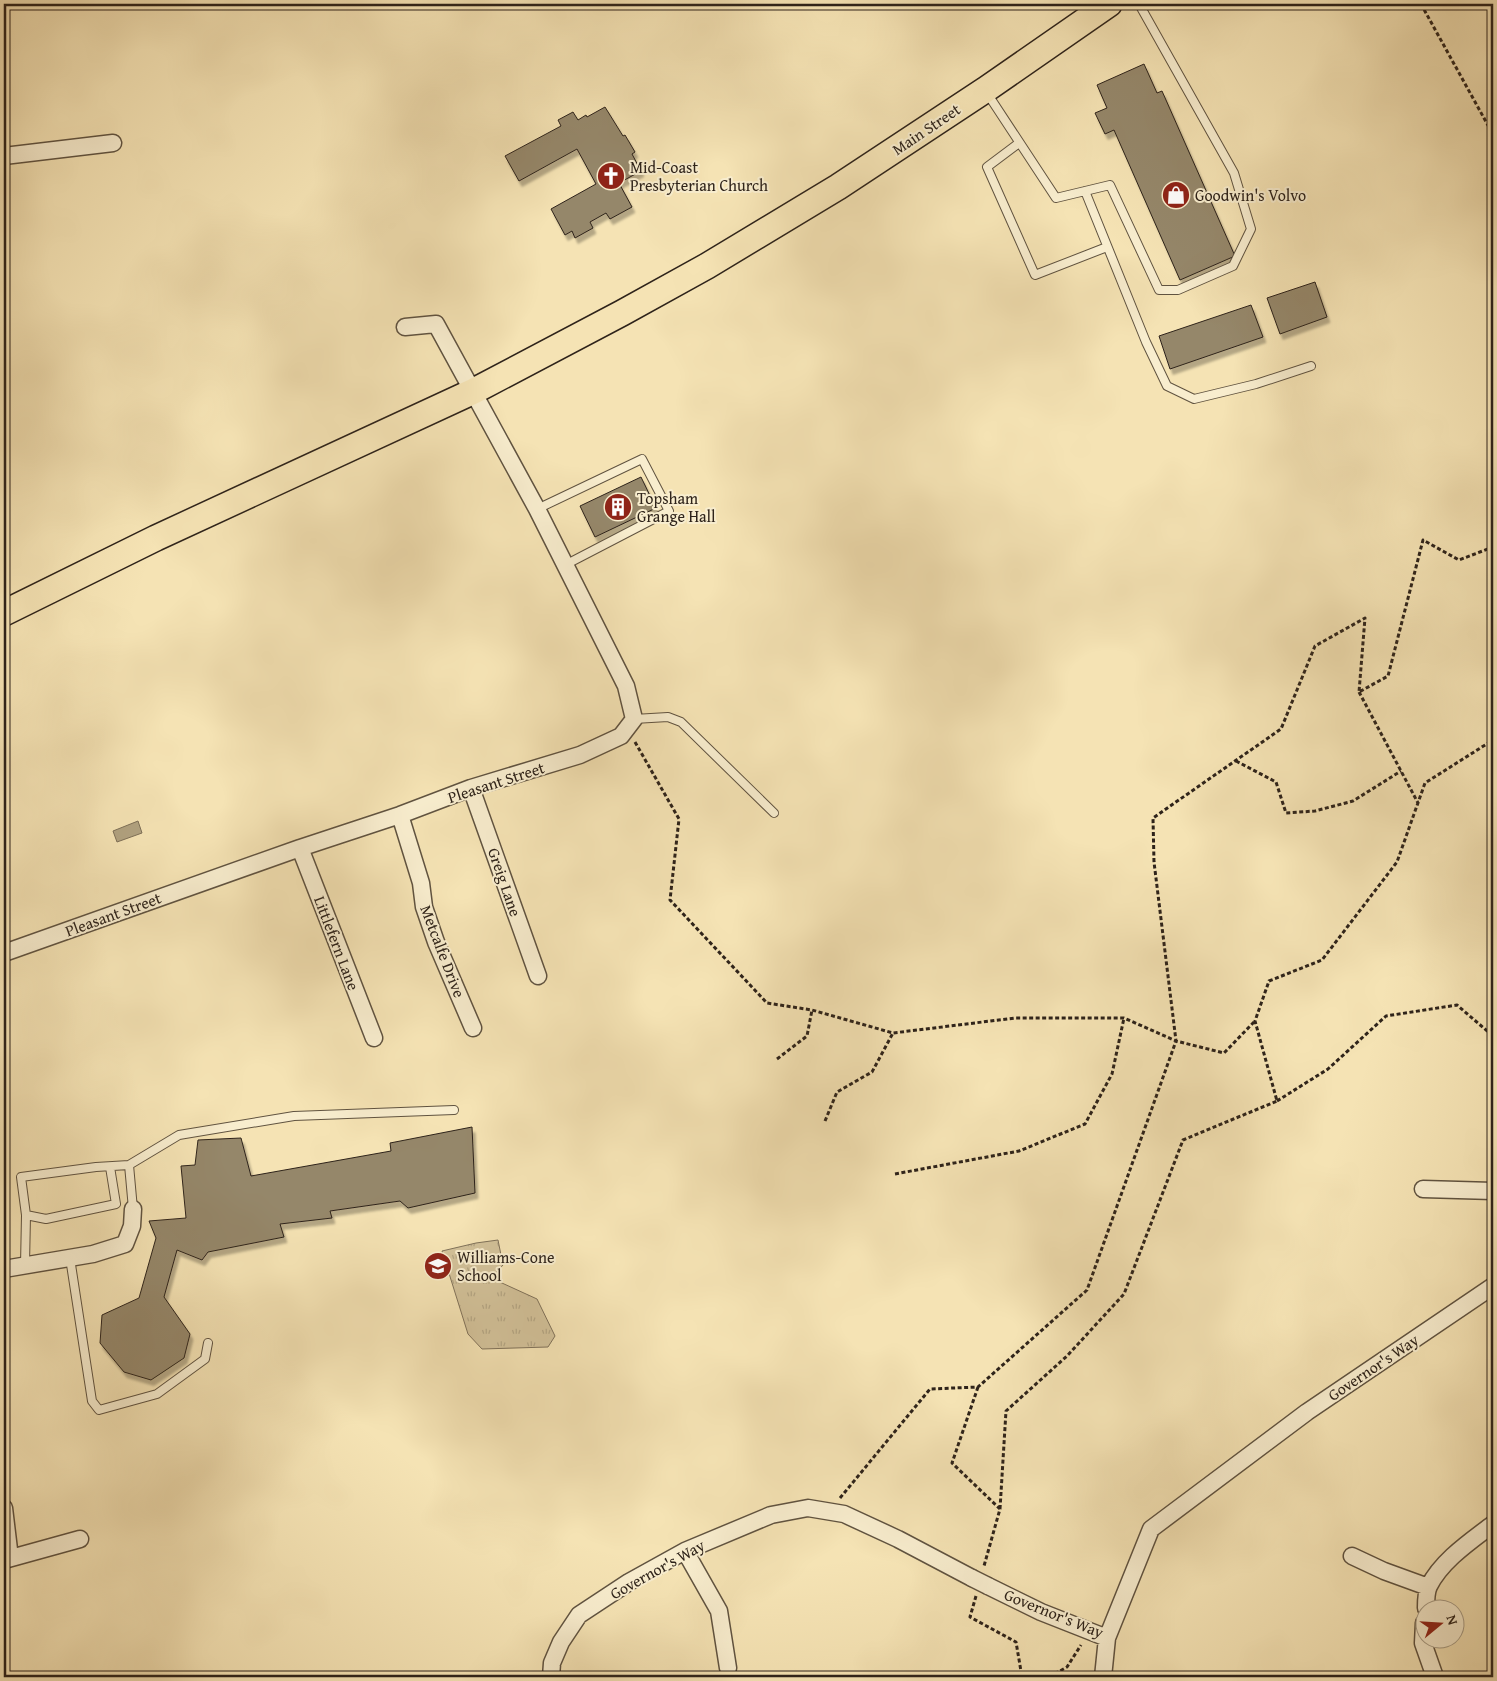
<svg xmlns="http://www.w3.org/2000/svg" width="1497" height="1681" viewBox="0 0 1497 1681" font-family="'Gentium Book Plus',serif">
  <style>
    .grass { fill: url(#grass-tufts); stroke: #80725a }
    .water { fill: #b1a280; stroke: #7d6f57 }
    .building { fill: #95876a; stroke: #2e231a; filter: url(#shadow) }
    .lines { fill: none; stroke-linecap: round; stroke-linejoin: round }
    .service-casing { stroke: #605340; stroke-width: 10 }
    .minor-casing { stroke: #605340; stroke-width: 19 }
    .primary-casing { stroke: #2e231a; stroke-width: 28 }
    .path { stroke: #2e231a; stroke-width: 3; stroke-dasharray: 4 2.5; stroke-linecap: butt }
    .service { stroke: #f8edce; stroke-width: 8 }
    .minor { stroke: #f8edce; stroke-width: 16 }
    .primary { stroke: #f5e3b4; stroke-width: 25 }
    .minor-bridge-casing { stroke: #605340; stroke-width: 19; stroke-linecap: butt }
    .minor-bridge { stroke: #f8edce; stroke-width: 16 }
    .labels { text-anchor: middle; stroke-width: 4; stroke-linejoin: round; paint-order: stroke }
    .street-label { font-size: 16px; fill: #2e231a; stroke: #f8edce }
    .poi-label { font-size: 16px; fill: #2e231a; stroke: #f8edce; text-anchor: start }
  </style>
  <defs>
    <pattern id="grass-tufts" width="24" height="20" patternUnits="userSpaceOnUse" patternTransform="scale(1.25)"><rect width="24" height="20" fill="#d3c29a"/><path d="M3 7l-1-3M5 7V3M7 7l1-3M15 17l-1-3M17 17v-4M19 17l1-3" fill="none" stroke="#b5a684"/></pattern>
    <filter id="shadow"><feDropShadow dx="3" dy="5.5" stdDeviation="1" flood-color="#0004"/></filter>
  </defs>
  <rect width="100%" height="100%" fill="#f5e3b4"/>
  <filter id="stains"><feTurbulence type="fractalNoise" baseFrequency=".004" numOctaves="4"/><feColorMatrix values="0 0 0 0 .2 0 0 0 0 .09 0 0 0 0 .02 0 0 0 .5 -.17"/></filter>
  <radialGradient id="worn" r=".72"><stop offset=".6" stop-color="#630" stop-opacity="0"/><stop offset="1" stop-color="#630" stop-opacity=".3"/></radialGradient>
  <path class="grass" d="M498,1240l5,25 -12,13 46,21 18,37 -7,11 -66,2 -14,-15 -26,-83 34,-8z"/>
  <path class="water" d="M138,821l4,12 -25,9 -4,-11z"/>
  <path class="building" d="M1144,64l13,29 5,-2 73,165 -55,24 -66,-150 -9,4 -10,-21 12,-5 -10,-23z
    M605,107l18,29 2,-1 10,17 -3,2 9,17 -22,12 13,24 -22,12 -4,-6 -16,9 3,6 -18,10 -3,-7 -7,4 -14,-26 45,-25 -19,-35 -58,32 -14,-25 56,-30 -3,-6 15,-8 5,8 8,-5 1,2z
    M1315,282l12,35 -47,17 -13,-36z
    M1251,305l12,32 -93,32 -11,-33z
    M641,477l15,31 -61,29 -15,-31z
    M472,1127l3,66 -67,15 -8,-7 -70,10 2,7 -52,6 4,13 -76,15 -6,8 -25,-10 -13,47 26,37 -6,24 -33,22 -27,-8 -24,-29 2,-28 37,-17 17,-60 -7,-17 37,-3 -5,-52 14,-1 3,-25 43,-2 10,38 140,-25 -1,-8z"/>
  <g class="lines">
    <defs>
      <path id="service" d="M987,93l69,105 54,-13 49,105h19l55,-24 18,-37 -17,-56 -95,-169
        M1019,143l-32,24 48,108 72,-28
        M1085,191l61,151 21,44 27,13 62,-15 55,-18
        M537,509l105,-50 27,52 -104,54
        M634,719l34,-2 13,5 93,91
        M129,1165l50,-30 115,-19 160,-6
        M26,1215l20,4 70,-15 -6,-37
        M70,1258l22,143 7,9 58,-16 48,-35 3,-16
        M25,1265l1,-50 -5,-38 75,-10 33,-2 4,44"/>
      <path id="minor" d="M4,156l109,-13
        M471,788l67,188
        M400,815l21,68 3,24 12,35 37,86
        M300,848l74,190
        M4,953l296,-105 100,-33 71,-27 109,-33 41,-19 13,-17 -8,-33 -89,-177 -101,-185 -31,3
        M1423,1189l70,2
        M4,1269l89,-15 32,-10 7,-18 1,-17
        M4,1508l6,50
        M685,1551l34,60 9,57
        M1352,1556l32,15 44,16
        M4,1560l76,-21
        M988,1586l53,26 66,26 44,-109 156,-117 186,-126
        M1426,1608c0,-6 0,-16 3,-22 13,-26 42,-45 64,-62
        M1424,1623l-1,20 12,34
        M551,1677l1,-14 9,-21 18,-27 50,-33 56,-31 86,-36 37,-7 36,6 54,25 74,39
        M1103,1677l4,-39"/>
      <path id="primary" d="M4,613l152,-75 318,-147 148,-78 85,-47 131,-79 147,-97 124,-86"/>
    </defs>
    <use href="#service" class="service-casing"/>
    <use href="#minor" class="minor-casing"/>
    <use href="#primary" class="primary-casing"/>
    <path class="path" d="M1421,4l69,125 3,3
      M1359,692l59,111
      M635,742l44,77 -9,81 97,103 45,7 81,23 122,-15h109l52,23 48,12 30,-31
      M1236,761l40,21 10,31 29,-2 38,-10 48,-30
      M777,1059l30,-23 5,-26
      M1277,1101l51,-32 58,-53 71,-11 36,31
      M825,1121l12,-29 35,-20 21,-39
      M895,1174l124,-23 66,-27 27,-50 12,-56
      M978,1387l-26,76 48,46 -16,57
      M840,1498l90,-109 48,-2 109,-97 89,-249 -22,-179 -1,-44 128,-89 34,-83 50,-28 -6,74 29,-16 35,-136 36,20 34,-13
      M1000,1509l6,-98 61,-55 57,-62 59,-154 94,-39 -22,-80 14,-40 53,-21 75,-98 28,-79 68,-43
      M976,1596l-6,21 46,25 6,35
      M1049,1677l18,-10 14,-22"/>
    <use href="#service" class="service"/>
    <use href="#minor" class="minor"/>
    <use href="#primary" class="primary"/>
    <defs>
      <path id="minor-bridge" d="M972,1578l16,8"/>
    </defs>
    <use href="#minor-bridge" class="minor-bridge-casing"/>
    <use href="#minor-bridge" class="minor-bridge"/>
  </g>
  <defs>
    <symbol id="church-disc" viewBox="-11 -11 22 22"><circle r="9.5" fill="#8f2418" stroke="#f8edce"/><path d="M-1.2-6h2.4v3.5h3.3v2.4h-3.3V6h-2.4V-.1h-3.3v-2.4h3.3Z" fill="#fff"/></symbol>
    <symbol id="shop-disc" viewBox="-11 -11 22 22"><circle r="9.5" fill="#8f2418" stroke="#f8edce"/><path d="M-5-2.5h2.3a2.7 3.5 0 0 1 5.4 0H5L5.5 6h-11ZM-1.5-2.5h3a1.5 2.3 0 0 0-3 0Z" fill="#fff"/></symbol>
    <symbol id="building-disc" viewBox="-11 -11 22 22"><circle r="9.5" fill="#8f2418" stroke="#f8edce"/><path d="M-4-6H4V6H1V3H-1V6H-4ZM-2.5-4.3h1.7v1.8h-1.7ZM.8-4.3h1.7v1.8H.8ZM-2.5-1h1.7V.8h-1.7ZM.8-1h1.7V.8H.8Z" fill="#fff"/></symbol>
    <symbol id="school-disc" viewBox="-11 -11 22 22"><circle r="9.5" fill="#8f2418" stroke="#f8edce"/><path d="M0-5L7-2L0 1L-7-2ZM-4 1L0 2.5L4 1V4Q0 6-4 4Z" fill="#fff"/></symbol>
  </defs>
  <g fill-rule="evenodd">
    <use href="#church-disc" x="595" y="160" width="32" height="32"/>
    <use href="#shop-disc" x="1160" y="179" width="32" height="32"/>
    <use href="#building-disc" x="602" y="491" width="32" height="32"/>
    <use href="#school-disc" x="422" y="1250" width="32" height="32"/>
  </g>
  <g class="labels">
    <g class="street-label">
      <text transform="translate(926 129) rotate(-34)" y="6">Main Street</text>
      <text transform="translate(496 782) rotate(-18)" y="6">Pleasant Street</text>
      <text transform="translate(505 882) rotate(71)" y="6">Greig Lane</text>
      <text transform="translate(113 914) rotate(-20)" y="6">Pleasant Street</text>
      <text transform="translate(337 943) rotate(69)" y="6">Littlefern Lane</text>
      <text transform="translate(443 951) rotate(69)" y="6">Metcalfe Drive</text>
      <text transform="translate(1373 1367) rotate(-34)" y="6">Governor's Way</text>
      <text transform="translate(657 1569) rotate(-29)" y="6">Governor's Way</text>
      <text transform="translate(1054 1613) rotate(22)" y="6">Governor's Way</text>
    </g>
    <g class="poi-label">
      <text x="630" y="173">Mid-Coast<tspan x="630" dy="18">Presbyterian Church</tspan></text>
      <text x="1195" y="201">Goodwin's Volvo</text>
      <text x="637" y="504">Topsham<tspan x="637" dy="18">Grange Hall</tspan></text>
      <text x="457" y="1263">Williams-Cone<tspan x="457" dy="18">School</tspan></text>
    </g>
  </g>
  <rect width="1497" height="1681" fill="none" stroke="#f5e3b4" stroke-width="20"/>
  <rect x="5" y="5" width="1487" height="1671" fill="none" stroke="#2e231a" stroke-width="2.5"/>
  <rect x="10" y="10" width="1477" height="1661" fill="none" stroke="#2e231a"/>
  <g transform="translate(1440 1624) rotate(72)"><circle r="24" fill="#f8edce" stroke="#a79c86"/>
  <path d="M0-4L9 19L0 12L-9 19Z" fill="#8f2418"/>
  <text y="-8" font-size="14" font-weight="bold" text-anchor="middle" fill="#2e231a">N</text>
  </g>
  <rect width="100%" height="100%" filter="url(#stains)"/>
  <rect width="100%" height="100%" fill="url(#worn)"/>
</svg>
